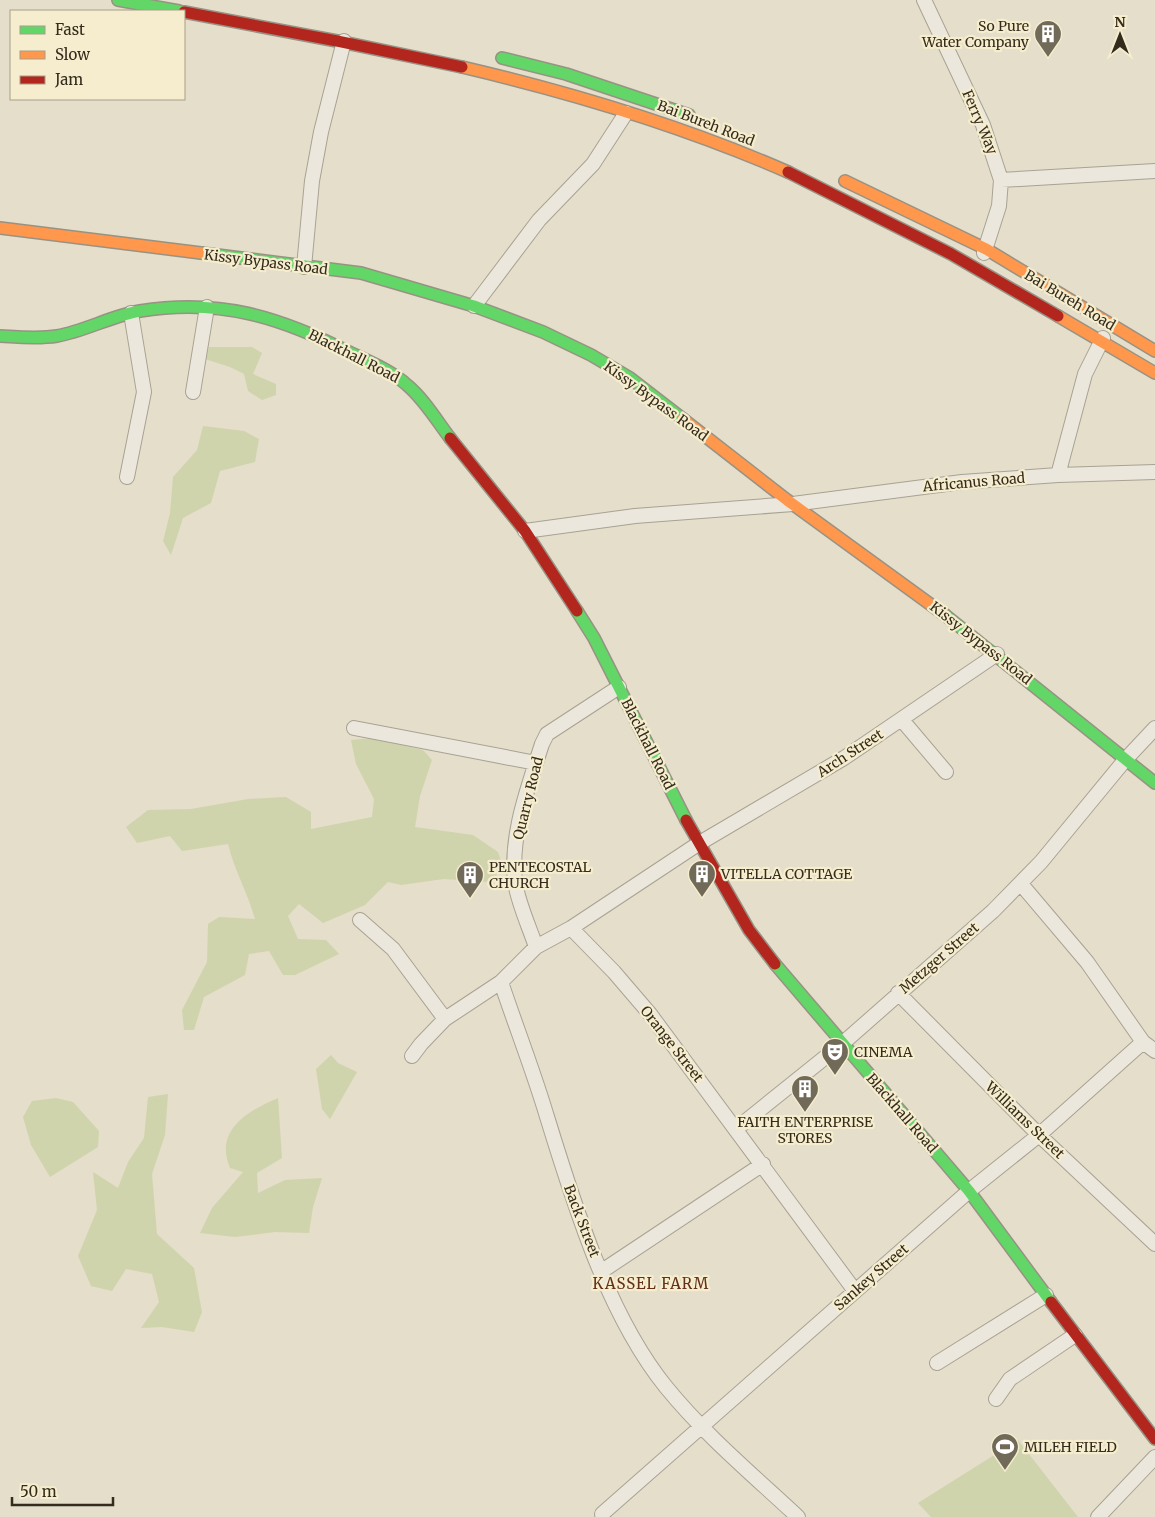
<svg xmlns="http://www.w3.org/2000/svg" width="1155" height="1517" viewBox="0 0 1155 1517" font-family="Merriweather,serif">
  <style>
    .green { fill: #d0d4ac }
    .lines { fill: none; stroke-linecap: round; stroke-linejoin: round }
    .street-casing { stroke: #a8a293; stroke-width: 16 }
    .fast-casing { stroke: #989284; stroke-width: 14 }
    .slow-casing { stroke: #989284; stroke-width: 14 }
    .jam-casing { stroke: #989284; stroke-width: 14 }
    .street { stroke: #ebe7dc; stroke-width: 14 }
    .fast { stroke: #63d668; stroke-width: 11 }
    .slow { stroke: #ff974d; stroke-width: 11 }
    .jam { stroke: #b3261e; stroke-width: 11 }
    .labels { text-anchor: middle; stroke-width: 4.5; stroke-linejoin: round; paint-order: stroke }
    .poi-label { font-size: 14px; fill: #352b1c; stroke: #f5edce; text-anchor: start }
    .street-label { font-size: 14px; fill: #352b1c; stroke: #f5edce }
    .neighbourhood-label { font-size: 15px; letter-spacing: 1px; fill: #62301b; stroke: #f5edce }
  </style>
  <rect width="100%" height="100%" fill="#e4deca"/>
  <path class="green" d="M209,347h43l10,6 -9,21 23,10v11l-14,5 -14,-9 -4,-17 -14,-7 -25,-8z
    M203,426l41,5 15,8 -4,23 -35,9 -9,32 -28,15 -12,37 -8,-14 7,-28 3,-36 24,-27z
    M372,738l51,12 9,10 -12,36 -5,31 58,8 25,17 5,15 -13,15 -46,-3 -43,6 -13,-3 -23,23 -42,18 -24,-19 -11,12 10,23 28,1 13,14 -44,21h-12l-14,-24 -20,3 -4,21 -41,22 -10,33h-10l-2,-20 25,-48 1,-38 11,-7 36,2c-7,-26 -21,-49 -27,-75l-46,7 -12,-15 -33,7 -11,-16 22,-17 43,-1 57,-10 38,-2 25,15v17l61,-12 2,-18 -18,-35 -5,-24z
    M331,1055l7,8 19,9 -27,47 -8,-10 -6,-40z
    M168,1094l-3,41 -13,39 5,60 37,34 8,44 -8,20 -32,-5 -21,1 18,-26 -7,-28 -26,-5 -14,22 -21,-5 -13,-30 19,-46 -4,-38 25,16 10,-26 16,-24 4,-41z
    M56,1098l17,4 26,29 -1,16 -48,30 -19,-32 -8,-28 9,-16z
    M278,1098l4,60 -25,15 1,20 27,-13 37,-2 -9,29 -4,26 -34,-1 -40,5 -35,-4 12,-25 31,-36 -13,-4c-16,-38 18,-57 48,-70z
    M1018,1440l60,77h-147l-13,-14z"/>
  <g class="lines">
    <defs>
      <path id="street" d="M924,0l59,125 18,55 -2,26 -15,47
        M1001,180l154,-9
        M304,267l8,-86 9,-49 23,-91
        M474,306l65,-86 54,-56 33,-51
        M193,392l14,-85
        M1058,475l27,-101 18,-36
        M127,477l17,-85 -13,-79
        M525,531l110,-15 158,-12 169,-22 96,-7 97,-3
        M902,720l44,52
        M354,728l182,35
        M1021,884l66,78 56,80 12,9
        M360,920l33,29 52,70
        M571,928l43,44 36,42 205,277
        M536,947c-7,-21 -18,-44 -21,-65 -5,-48 13,-94 27,-138l5,-10 72,-47
        M501,982c14,42 30,83 43,125 28,91 62,206 122,280 39,48 87,88 132,130
        M898,993l141,142 116,109
        M412,1056l9,-12 24,-25 56,-37 35,-35 35,-19 127,-84 146,-86 153,-104
        M736,1129l107,-86 150,-132 48,-49 84,-102 30,-32
        M602,1271l161,-107
        M937,1363l109,-68
        M996,1399l14,-20 65,-44
        M602,1514l367,-323 70,-56 104,-93
        M1098,1517l57,-60"/>
      <path id="fast" d="M118,0l61,11
        M502,58l64,16 123,41
        M201,253l160,20 113,33 69,26 48,23 39,23 53,41
        M0,336c19,1 38,3 57,0 28,-5 54,-20 83,-25 80,-13 140,6 211,42 19,9 41,18 56,32 17,14 30,36 43,53
        M577,611l17,27 92,182
        M945,615l210,168
        M775,964l194,227 82,111"/>
      <path id="slow" d="M462,67c111,26 221,59 326,105
        M845,181l141,68 169,102
        M0,228l201,25
        M1058,316l97,57
        M683,419l104,81 158,115"/>
      <path id="jam" d="M184,12l153,29 125,26
        M788,172l163,82 107,62
        M450,438l75,93 52,80
        M686,820l63,110 26,34
        M1051,1302l104,137"/>
    </defs>
    <use href="#street" class="street-casing"/>
    <use href="#fast" class="fast-casing"/>
    <use href="#slow" class="slow-casing"/>
    <use href="#jam" class="jam-casing"/>
    <use href="#street" class="street"/>
    <use href="#fast" class="fast"/>
    <use href="#slow" class="slow"/>
    <use href="#jam" class="jam"/>
  </g>
  <defs>
    <symbol id="building-pin" viewBox="-11 -11 22 30"><path d="M0 17L-7.5 6A9.5 9.5 0 1 1 7.5 6Z" fill="#726a59" stroke="#f5edce"/><path d="M-4-6H4V6H1V3H-1V6H-4ZM-2.5-4.3h1.7v1.8h-1.7ZM.8-4.3h1.7v1.8H.8ZM-2.5-1h1.7V.8h-1.7ZM.8-1h1.7V.8H.8Z" fill="#fff"/></symbol>
    <symbol id="theatre-pin" viewBox="-11 -11 22 30"><path d="M0 17L-7.5 6A9.5 9.5 0 1 1 7.5 6Z" fill="#726a59" stroke="#f5edce"/><path d="M-5-5.5Q0-4 5-5.5V0Q5 5 0 6Q-5 5-5 0ZM-3.3-2.5H-1v1.5H-3.3ZM1-2.5H3.3v1.5H1ZM-2.8 1Q0 5.5 2.8 1Z" fill="#fff"/></symbol>
    <symbol id="stadium-pin" viewBox="-11 -11 22 30"><path d="M0 17L-7.5 6A9.5 9.5 0 1 1 7.5 6Z" fill="#726a59" stroke="#f5edce"/><path d="M0-5a6.5 5 0 1 0 0 10a6.5 5 0 1 0 0-10ZM-3.5-1.8h7v3.6h-7Z" fill="#fff"/></symbol>
  </defs>
  <g fill-rule="evenodd">
    <use href="#building-pin" x="1032" y="18" width="32" height="43"/>
    <use href="#building-pin" x="686" y="858" width="32" height="43"/>
    <use href="#building-pin" x="454" y="859" width="32" height="43"/>
    <use href="#theatre-pin" x="819" y="1036" width="32" height="43"/>
    <use href="#building-pin" x="789" y="1073" width="32" height="43"/>
    <use href="#stadium-pin" x="989" y="1431" width="32" height="43"/>
  </g>
  <g class="labels">
    <g class="poi-label">
      <text x="1029" y="31" text-anchor="end">So Pure<tspan x="1029" dy="16">Water Company</tspan></text>
      <text x="489" y="872">PENTECOSTAL<tspan x="489" dy="16">CHURCH</tspan></text>
      <text x="721" y="879">VITELLA COTTAGE</text>
      <text x="854" y="1057">CINEMA</text>
      <text x="805" y="1127" text-anchor="middle">FAITH ENTERPRISE<tspan x="805" dy="16">STORES</tspan></text>
      <text x="1024" y="1452">MILEH FIELD</text>
    </g>
    <g class="street-label">
      <text transform="translate(980 122) rotate(67)" y="5">Ferry Way</text>
      <text transform="translate(706 123) rotate(21)" y="5">Bai Bureh Road</text>
      <text transform="translate(266 262) rotate(7)" y="5">Kissy Bypass Road</text>
      <text transform="translate(1070 300) rotate(31)" y="5">Bai Bureh Road</text>
      <text transform="translate(354 356) rotate(27)" y="5">Blackhall Road</text>
      <text transform="translate(656 401) rotate(36)" y="5">Kissy Bypass Road</text>
      <text transform="translate(974 482) rotate(-5)" y="5">Africanus Road</text>
      <text transform="translate(981 643) rotate(38)" y="5">Kissy Bypass Road</text>
      <text transform="translate(648 744) rotate(63)" y="5">Blackhall Road</text>
      <text transform="translate(850 753) rotate(-33)" y="5">Arch Street</text>
      <text transform="translate(528 798) rotate(-76)" y="5">Quarry Road</text>
      <text transform="translate(939 958) rotate(-41)" y="5">Metzger Street</text>
      <text transform="translate(672 1044) rotate(52)" y="5">Orange Street</text>
      <text transform="translate(902 1113) rotate(49)" y="5">Blackhall Road</text>
      <text transform="translate(1025 1120) rotate(44)" y="5">Williams Street</text>
      <text transform="translate(582 1221) rotate(69)" y="5">Back Street</text>
      <text transform="translate(871 1277) rotate(-41)" y="5">Sankey Street</text>
    </g>
    <g class="neighbourhood-label">
      <text x="651" y="1289">KASSEL FARM</text>
    </g>
  </g>
  <rect x="10" y="10" width="175" height="90" fill="#f5edce" stroke="#a89f87"/>
  <rect x="20" y="26" width="25" height="8" fill="#63d668" stroke="#a89f87"/>
  <text x="55" y="35" font-size="15" fill="#352b1c">Fast</text>
  <rect x="20" y="51" width="25" height="8" fill="#ff974d" stroke="#a89f87"/>
  <text x="55" y="60" font-size="15" fill="#352b1c">Slow</text>
  <rect x="20" y="76" width="25" height="8" fill="#b3261e" stroke="#a89f87"/>
  <text x="55" y="85" font-size="15" fill="#352b1c">Jam</text>
  <g transform="translate(1120 35)" stroke="#f5edce" stroke-width="4" paint-order="stroke">
  <path d="M0-4L9 19L0 12L-9 19Z" fill="#352b1c"/>
  <text y="-8" font-size="14" font-weight="bold" text-anchor="middle" fill="#352b1c">N</text>
  </g>
  <path d="M12 1497v8h101v-8" fill="none" stroke="#352b1c" stroke-width="2.5"/>
  <text x="20" y="1497" font-size="15" fill="#352b1c" stroke="#f5edce" stroke-width="4" paint-order="stroke">50 m</text>
</svg>
